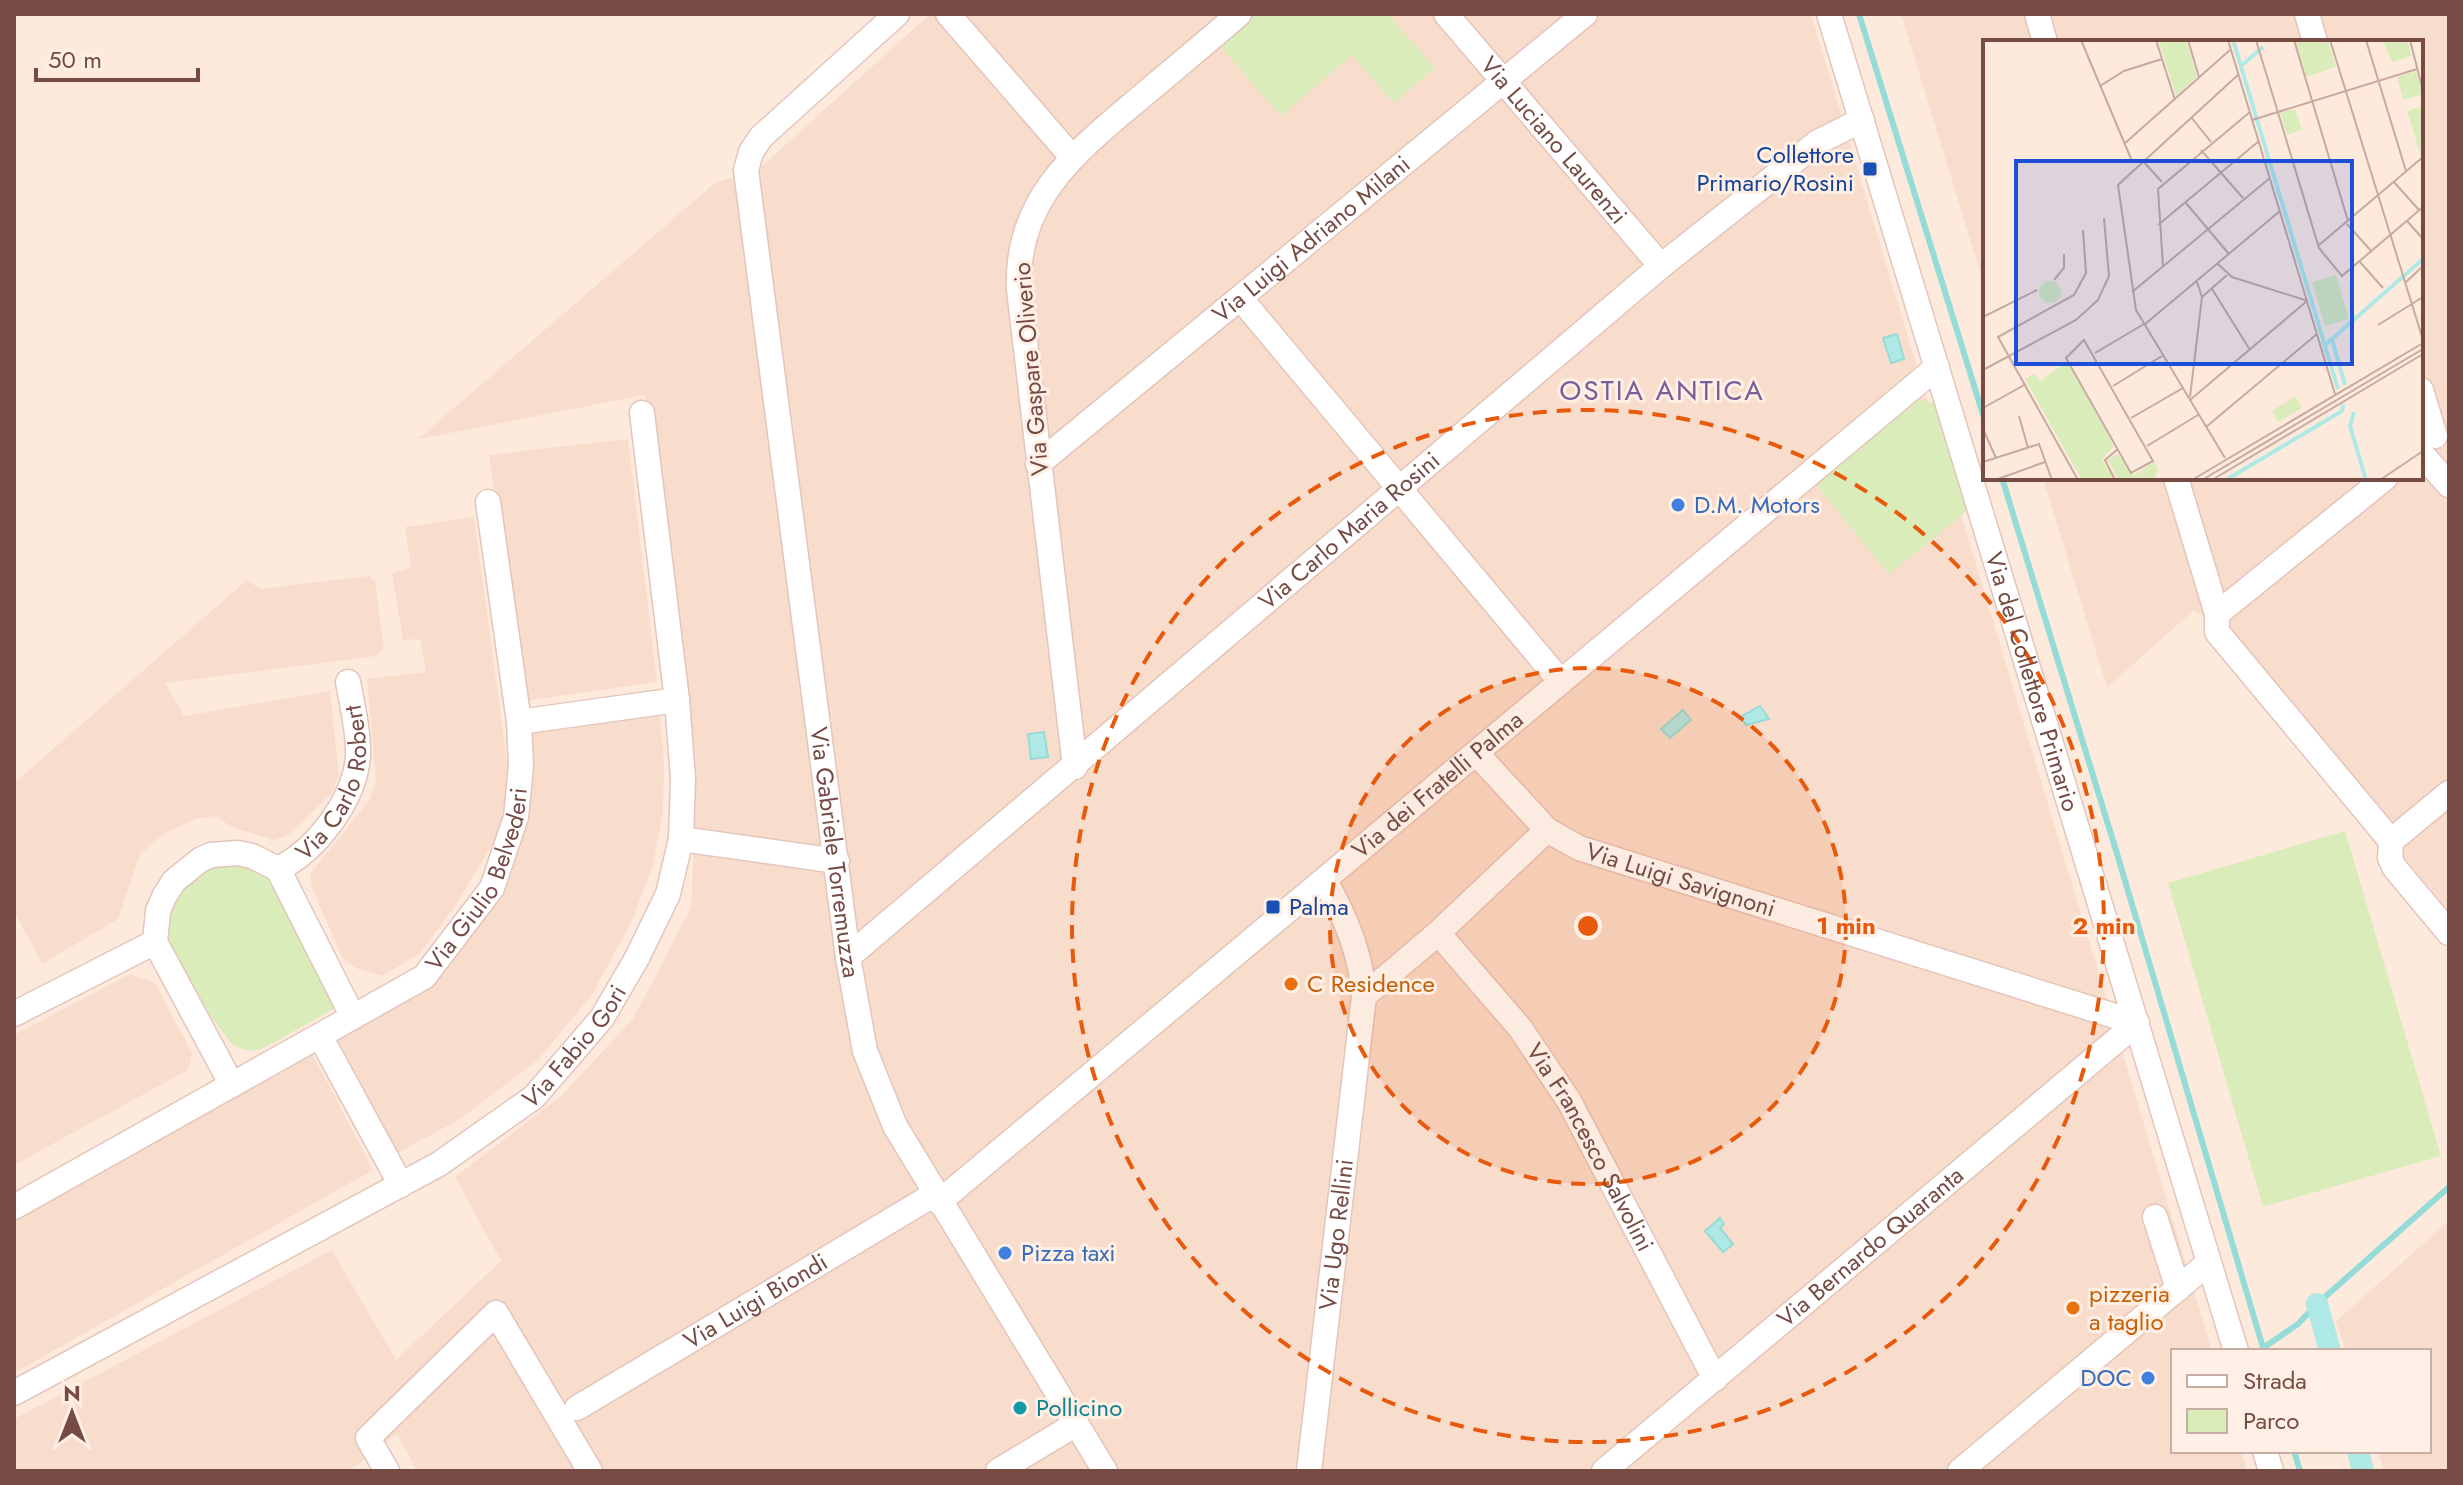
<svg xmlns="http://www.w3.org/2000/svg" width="2463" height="1485" viewBox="0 0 2463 1485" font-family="Jost,sans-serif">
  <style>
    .residential { fill: #f8dccc }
    .green { fill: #d9ecba }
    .water { fill: #afe9e5; stroke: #95dbd8; stroke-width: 2 }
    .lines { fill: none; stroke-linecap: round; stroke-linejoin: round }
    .stream { stroke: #95dbd8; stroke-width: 6 }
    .canal { stroke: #afe9e5; stroke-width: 22 }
    .minor-casing { stroke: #e4c5bb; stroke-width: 27 }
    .minor { stroke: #fff; stroke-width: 24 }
    .ring { fill: none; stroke: #e8590c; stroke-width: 4; stroke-dasharray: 14 10 }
    .transit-dot { fill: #1a4fb4; stroke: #ffefe4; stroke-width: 3 }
    .shop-dot { fill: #3f7fe0; stroke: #ffefe4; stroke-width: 3 }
    .food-dot { fill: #e8710a; stroke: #ffefe4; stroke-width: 3 }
    .culture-dot { fill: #0f9aa8; stroke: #ffefe4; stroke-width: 3 }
    .labels { text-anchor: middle; stroke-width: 6; stroke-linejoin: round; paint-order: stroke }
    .street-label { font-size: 24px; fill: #754b43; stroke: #ffefe4 }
    .transit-label { font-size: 24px; fill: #164399; stroke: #ffefe4; text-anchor: end }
    .shop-label { font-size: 24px; fill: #366cbe; stroke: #ffefe4; text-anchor: start }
    .food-label { font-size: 24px; fill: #c56008; stroke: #ffefe4; text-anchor: start }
    .culture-label { font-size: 24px; fill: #0d838f; stroke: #ffefe4; text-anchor: start }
    .quarter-label { font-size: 28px; letter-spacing: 2px; fill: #795e99; stroke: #ffefe4 }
    .inset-river { fill: none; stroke: #afe9e5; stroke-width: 4 }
    .inset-road { fill: none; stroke: #c7aa9f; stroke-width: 2 }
    .view { fill: #1d4ed8; fill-opacity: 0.15; stroke: #1d4ed8; stroke-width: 4 }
    .inset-edge { fill: none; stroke: #754b43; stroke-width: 4 }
    .centre { fill: #e8590c; stroke: #ffefe4; stroke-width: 4 }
    .ring-label { font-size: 24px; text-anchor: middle; font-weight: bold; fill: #e8590c; stroke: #ffefe4; stroke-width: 6; stroke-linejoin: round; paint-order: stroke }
  </style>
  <rect width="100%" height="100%" fill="#feeadc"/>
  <path class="residential" d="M930,14h881l401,1337h-39v100h68l6,20h-1830l-20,-37 -48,37h-335v-52l318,-169 64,110 105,-99 -46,-84 107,-82 71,-76 58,-111 4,-86 -50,-427 -227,44 297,-256 44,-14z
    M1901,14h548v897l-46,-55 -9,-33 -164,-192 -36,-21 -87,78 -64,-210h378v-436h-436v246z
    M628,439l29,243 -133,19 -35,-246z
    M474,517l35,259 -5,43 -12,26 -37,61 -34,46 -38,24 -25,-7 -15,-10 -31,-71 -2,-14 60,-75 6,-19 -9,-101 59,-7 -6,-33 -17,1 -11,-66 19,-7 -6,-40z
    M369,576l6,5 9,68 -8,7 -211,27 19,33 146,-25 9,85 -7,17 -45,43 -13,4 -43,-13 -15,-11 -20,3 -30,13 -26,22 -22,65 -76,45 -28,-53v-128l233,-203 13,9z
    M660,716l4,47 -1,49 -11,56 -21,55 -40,73 -53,64 -78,59 -62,34 -65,-122 81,-42 45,-37 40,-60 24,-69 9,-41 -2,-50z
    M130,974l25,9 37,70 -4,17 -174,95v-130z
    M312,1053l61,117 -359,203v-156z
    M2449,1221v250h-65l-6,-20h51v-100h-83l-10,-30z"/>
  <path class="green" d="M1255,14h133l47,54 -41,35 -42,-48 -71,61 -62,-71z
    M1916,399l19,4 33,107 -79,64 -75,-92z
    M2345,831l96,325 -178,51 -95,-324z
    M232,861l31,12 15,13 61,120 -75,42 -11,3 -11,-2 -11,-6 -21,-28 -43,-77 -2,-19 20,-41 17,-13z"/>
  <path class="water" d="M1897,334l7,25 -13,4 -8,-25z
    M1760,706l9,13 -23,6 -6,-8z
    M1683,710l8,10 -21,18 -9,-9z
    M1044,732l4,25 -17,2 -3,-25z
    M1720,1218l4,6 -4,4 13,16 -10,8 -18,-21z"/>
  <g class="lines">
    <path class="stream" d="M1859,14l126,407
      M2002,478l116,379 146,494
      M2263,1348l35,-24 19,-20 132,-117
      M2294,1451l6,20"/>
    <path class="canal" d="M2317,1304l13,47
      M2358,1451l5,20"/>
    <defs>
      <g id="minor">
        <path id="s1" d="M897,14l-136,123 -10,15 -5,18 102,787 17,94 30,75 210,345"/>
        <path d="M948,14l124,143"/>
        <path id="s2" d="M1446,14l215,252"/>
        <path id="s3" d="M1829,14l407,1337"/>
        <path d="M2037,14l8,28"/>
        <path d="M2307,14l8,28"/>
        <path d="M1241,299l320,383"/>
        <path d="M2421,390l14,46"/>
        <path d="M2421,453l28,32"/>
        <path id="s4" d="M1038,464l547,-450"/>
        <path d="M2176,478l41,136v18l174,209 -1,17 4,9 55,66"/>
        <path d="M2217,614l168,-136"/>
        <path d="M519,722l158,-22"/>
        <path id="s5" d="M1476,753l71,77 32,18 558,175"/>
        <path d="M1075,767l-56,-478c-4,-91 59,-139 122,-192 33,-28 66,-55 98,-83"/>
        <path d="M681,839l156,22"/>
        <path d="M2391,841l58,-48"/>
        <path id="s6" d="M278,869c39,-19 77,-70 80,-113 1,-24 -6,-51 -10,-74"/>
        <path id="s7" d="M1438,933l82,95 49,73 146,278"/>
        <path id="s8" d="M848,957l813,-691 157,-124 44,-22"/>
        <path d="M1364,996l74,-63 109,-103"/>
        <path d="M14,1014l141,-72"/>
        <path d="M320,1036l81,149"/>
        <path d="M232,1085l-77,-143 3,-31 7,-16 9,-14 26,-21 11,-5 27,-2 14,3 26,13 75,148"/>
        <path id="s9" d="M939,1202l998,-835"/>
        <path id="s10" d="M14,1207l410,-230 68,-89 24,-71 5,-51 -2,-44 -31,-220"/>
        <path d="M2155,1217l23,72"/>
        <path id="s11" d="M14,1393l425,-229 95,-67 68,-79 35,-60 31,-64 13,-55 2,-60 -6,-79 -35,-287"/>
        <path id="s12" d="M577,1408l358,-214"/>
        <path d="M2265,1451l6,20"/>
        <path d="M387,1471l-19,-33 128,-125 94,158"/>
        <path d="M998,1471l78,-47"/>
        <path id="s13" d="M1309,1471l55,-475c-3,-42 -18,-78 -39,-115"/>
        <path id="s14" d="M1604,1471l533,-448"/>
        <path d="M1960,1471l247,-207"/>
      </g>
    </defs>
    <use href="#minor" class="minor-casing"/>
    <use href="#minor" class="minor"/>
  </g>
  <circle cx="1588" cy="926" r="258" fill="#e8590c" fill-opacity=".12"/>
  <g class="ring">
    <circle cx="1588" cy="926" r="258"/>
    <circle cx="1588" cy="926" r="516"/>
  </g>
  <g class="transit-dot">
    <rect x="1862" y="161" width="16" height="16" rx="4"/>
    <rect x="1265" y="899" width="16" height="16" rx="4"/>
  </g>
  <g class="shop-dot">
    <circle cx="1678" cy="505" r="8"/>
    <circle cx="1005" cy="1253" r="8"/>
    <circle cx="2148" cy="1378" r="8"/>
  </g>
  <g class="food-dot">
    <circle cx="1291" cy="984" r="8"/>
    <circle cx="2073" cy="1308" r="8"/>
  </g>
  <circle class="culture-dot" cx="1020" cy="1408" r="8"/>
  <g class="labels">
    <g class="street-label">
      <text dy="8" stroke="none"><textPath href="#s2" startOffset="166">Via Luciano Laurenzi</textPath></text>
      <text dy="8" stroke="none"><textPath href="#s4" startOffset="354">Via Luigi Adriano Milani</textPath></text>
      <text transform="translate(1031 369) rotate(-95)" y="8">Via Gaspare Oliverio</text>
      <text dy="8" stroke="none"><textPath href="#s8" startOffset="658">Via Carlo Maria Rosini</textPath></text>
      <text dy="8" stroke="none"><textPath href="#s3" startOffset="698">Via del Collettore Primario</textPath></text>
      <text dy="8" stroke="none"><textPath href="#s6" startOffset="110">Via Carlo Robert</textPath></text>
      <text dy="8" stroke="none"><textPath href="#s9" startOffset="650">Via dei Fratelli Palma</textPath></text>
      <text dy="8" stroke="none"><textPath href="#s1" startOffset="908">Via Gabriele Torremuzza</textPath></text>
      <text dy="8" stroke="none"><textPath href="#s10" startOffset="584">Via Giulio Belvederi</textPath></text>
      <text dy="8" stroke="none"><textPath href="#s5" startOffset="248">Via Luigi Savignoni</textPath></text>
      <text dy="8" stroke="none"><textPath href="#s11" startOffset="664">Via Fabio Gori</textPath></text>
      <text dy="8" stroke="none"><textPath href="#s7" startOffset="264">Via Francesco Salvolini</textPath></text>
      <text dy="8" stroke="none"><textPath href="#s13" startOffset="238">Via Ugo Rellini</textPath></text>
      <text dy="8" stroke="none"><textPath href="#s14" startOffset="348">Via Bernardo Quaranta</textPath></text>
      <text dy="8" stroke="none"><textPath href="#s12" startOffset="208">Via Luigi Biondi</textPath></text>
    </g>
    <g class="transit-label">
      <text x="1854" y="163">Collettore<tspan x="1854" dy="28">Primario/Rosini</tspan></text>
      <text x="1289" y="915" text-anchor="start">Palma</text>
    </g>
    <g class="shop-label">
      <text x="1694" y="513">D.M. Motors</text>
      <text x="1021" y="1261">Pizza taxi</text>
      <text x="2132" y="1386" text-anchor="end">DOC</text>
    </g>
    <g class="food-label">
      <text x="1307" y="992">C Residence</text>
      <text x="2089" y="1302">pizzeria<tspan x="2089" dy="28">a taglio</tspan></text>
    </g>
    <g class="culture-label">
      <text x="1036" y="1416">Pollicino</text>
    </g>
    <g class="quarter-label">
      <text x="1662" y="400">OSTIA ANTICA</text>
    </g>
  </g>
  <g transform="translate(1983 40)">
    <rect width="440" height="440" fill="#feeadc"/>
    <path d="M203,0l11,36 -21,20 -17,-55zM345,0l8,27 -30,10 -10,-35zM424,0l5,16 -20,6 -9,-21zM433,31l7,23 -20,6 -6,-23zM440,66v49l-2,1 -14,-45zM312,69l7,21 -15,5 -7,-22zM353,235l13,44 -24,7 -13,-44zM56 252a11 11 0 1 1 22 0a11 11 0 1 1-22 0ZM84,321l47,85 -12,13 12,21h-32l-57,-101 9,-5 7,7zM312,356l7,12 -24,14 -6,-11 12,-8 6,9 -5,-9zM135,414l16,21 20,-13 5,7 -6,11h-35l-10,-20z" fill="#d9ecba"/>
    <path class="inset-river" d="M250,0l105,349M258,26l22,-19M349,299l13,46M342,305l98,-86M371,372l-4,14 16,54M243,440l116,-69 1,-7"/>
    <path class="inset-road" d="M98,0l51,121M173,0l19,60M205,0l11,37M245,0l107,354M273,0l63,208 23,28 81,-69M311,0l54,181M347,0l93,300M383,0l40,131M427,0l13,51M117,46l24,-15 38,-12M208,77l20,25M269,80l165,-51M141,104l106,-94M218,110l42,48M159,120l20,22M410,141l26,29M202,162l44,52M424,181l16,18M364,184l25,28M175,185l101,-84M336,205l104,-88M377,222l23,26M235,224l14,13 76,24M180,226l-5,-77 92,-77M71,240l10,-12v-14M422,243l18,-17M229,249l38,61M149,252l138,-114M219,257l25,-22M0,277l54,-27M161,285l136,-114M395,285l45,-28M101,300l69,121 -22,12 -65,-115zM112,313l49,-29M0,330l93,-50 22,-20 11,-24 -5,-58M130,346l49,-30M207,357l12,-100 -5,-15M207,360l117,-99M0,368l43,-24M36,376l9,32M148,378l52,-30M223,387l111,-93M0,389l13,29M164,406l51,-31M242,418l-89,-148 -18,-125 121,-111M0,422l56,-18 13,36M12,440l50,-18M95,440l-80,-143 76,-42 12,-22 -3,-43M132,440l-10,-20 13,-11M209,440l231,-137M219,440l221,-131M229,440l211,-126M397,440l43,-29"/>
    <path class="view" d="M33,121h336v203h-336z"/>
    <rect width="440" height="440" class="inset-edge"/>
  </g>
  <circle cx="1588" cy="926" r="12" class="centre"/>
  <g class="ring-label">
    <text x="1846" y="934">1 min</text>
    <text x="2104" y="934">2 min</text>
  </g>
  <rect width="2463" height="1485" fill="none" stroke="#754b43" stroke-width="32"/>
  <rect x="2171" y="1349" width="260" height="104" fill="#ffefe4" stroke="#c8ada4" stroke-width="2"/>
  <rect x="2187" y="1375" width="40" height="12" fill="#ffffff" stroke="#c8ada4" stroke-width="2"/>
  <text x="2243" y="1389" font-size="24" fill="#754b43">Strada</text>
  <rect x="2187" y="1409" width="40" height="24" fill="#d9ecba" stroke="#c8ada4" stroke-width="2"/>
  <text x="2243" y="1429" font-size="24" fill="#754b43">Parco</text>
  <g transform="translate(72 1413)" stroke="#ffefe4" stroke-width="6" paint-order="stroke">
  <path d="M0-6L14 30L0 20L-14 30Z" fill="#754b43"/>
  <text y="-12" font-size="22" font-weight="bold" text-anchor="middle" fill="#754b43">N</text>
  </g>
  <path d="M36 68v12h162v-12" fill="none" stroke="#754b43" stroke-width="4"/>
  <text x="48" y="68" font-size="24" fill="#754b43" stroke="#ffefe4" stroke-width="6" paint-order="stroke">50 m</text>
</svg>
